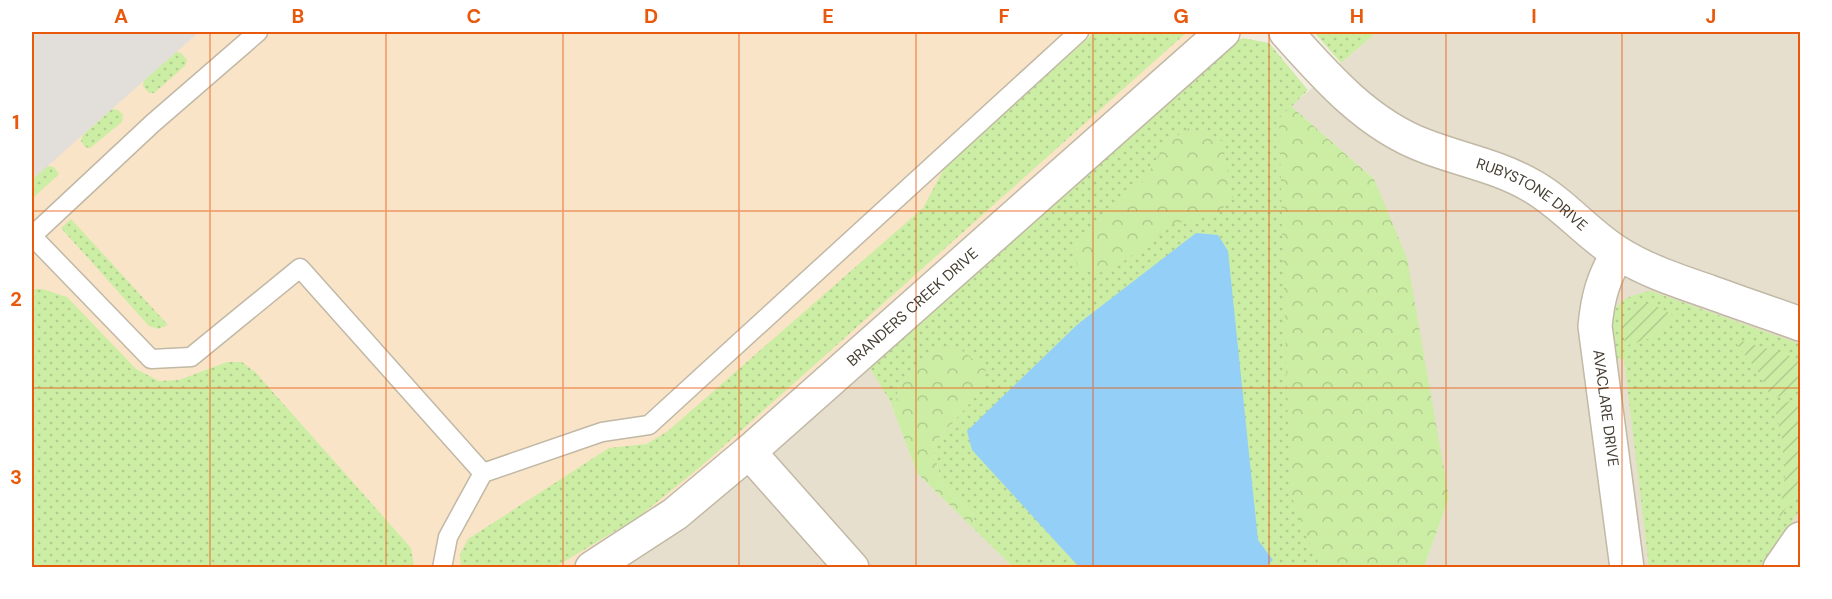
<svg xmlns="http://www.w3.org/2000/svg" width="1832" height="599" viewBox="0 0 1832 599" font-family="'DM Sans',sans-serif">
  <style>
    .residential { fill: #e7dfce }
    .commercial { fill: #f9e4c8 }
    .grass { fill: url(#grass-dots) }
    .forest { fill: url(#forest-crowns) }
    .garden { fill: url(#garden-furrows) }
    .parking { fill: #e2dfda }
    .water { fill: #94cff8 }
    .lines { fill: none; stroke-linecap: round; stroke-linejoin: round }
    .service-casing { stroke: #c1b8a5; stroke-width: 21 }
    .minor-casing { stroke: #c1b8a5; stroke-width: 36 }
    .service { stroke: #fff; stroke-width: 18 }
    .minor { stroke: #fff; stroke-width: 33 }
    .grid { fill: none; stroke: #e8590c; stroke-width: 1.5; stroke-opacity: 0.55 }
    .labels { text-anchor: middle; stroke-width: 5; stroke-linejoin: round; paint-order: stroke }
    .street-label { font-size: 15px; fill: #443d31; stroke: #fff }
    .neatline { fill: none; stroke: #e8590c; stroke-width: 2 }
    .grid-label { font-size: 20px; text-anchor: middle; font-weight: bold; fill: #e8590c }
  </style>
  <defs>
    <pattern id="grass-dots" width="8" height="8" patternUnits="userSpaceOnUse" patternTransform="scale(1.5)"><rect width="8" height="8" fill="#cceda4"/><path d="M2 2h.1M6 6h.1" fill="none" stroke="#b0cc8e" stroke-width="1.8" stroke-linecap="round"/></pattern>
    <pattern id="forest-crowns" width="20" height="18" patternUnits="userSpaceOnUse" patternTransform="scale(1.5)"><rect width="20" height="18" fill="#cceda4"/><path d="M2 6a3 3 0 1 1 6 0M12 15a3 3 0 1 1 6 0" fill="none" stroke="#b0cc8e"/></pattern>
    <pattern id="garden-furrows" width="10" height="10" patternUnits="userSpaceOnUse" patternTransform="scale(1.5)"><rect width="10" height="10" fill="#cceda4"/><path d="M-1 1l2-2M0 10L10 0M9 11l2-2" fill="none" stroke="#b0cc8e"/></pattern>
  </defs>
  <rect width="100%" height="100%" fill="#f3ede1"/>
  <path class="residential" d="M1377,32h423v535h-376l25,-69 -75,-319 -83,-73z
    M862,355l28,46 27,72 96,94 -418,1z"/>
  <path class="commercial" d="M32,32h1167l-450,420 -157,116 -560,-1z"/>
  <path class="grass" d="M1095,32h92l-488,436 -62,50 -82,49h-94l-1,-13 8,-15 141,-91 38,-4 21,-13 255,-223 23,-43z
    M1314,32h63l-36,31z
    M1243,38l26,5 39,47 -29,29 39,444 -2,4h-303l-38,-37 -1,-14 -33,-36 -9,-35 47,-52 -80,-7 -5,26 -4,-11 -24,-39 348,-309z
    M176,52l5,1 6,7 -2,6 -31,27h-5l-6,-7 1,-6z
    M112,109l6,1 5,5 -1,7 -32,26 -5,-1 -4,-6 2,-6z
    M47,166l7,1 5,7 -27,25v-24l2,3z
    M71,219l97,106 -10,4 -9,-3 -88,-98z
    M32,289h10l25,8 69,72 23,12 20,-1 48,-18h15l14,11 155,175 3,19h-382z
    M1651,291l149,53v166l-39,57h-112l-25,-208h-9c-5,-39 -11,-60 36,-68z"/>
  <path class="forest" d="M1291,106l83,73 33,79 42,240 -25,69h-108l2,-4 -28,-70 -11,-374z
    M1189,128l33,13 11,58 -17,15 -42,10 -66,49 -29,-3 -8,-24 73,-65 22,-38z
    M941,346l18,2 27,22 -7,23 -47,52 9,35 33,36 1,14 -58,-57 -23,-61 5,-26z"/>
  <path class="garden" d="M1650,303l23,12 -22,23 -26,8 -2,-25 10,-14z
    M1732,338l68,21v24l-6,3 -4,6 -18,7 -13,-26z
    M1794,399l6,4v83l-21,33 6,-44 -3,-36 -7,-31z"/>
  <path class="parking" d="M32,32h167l-165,146 -2,-3z"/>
  <path class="water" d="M1196,233l22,2 10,16 30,289 15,20 -9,8 -185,-1 -107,-117 -5,-19 111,-107z"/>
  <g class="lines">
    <defs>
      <path id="service" d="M32,236l119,123 40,-2 109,-89 183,205 -35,64 -6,31
        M32,236l121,-113 105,-91
        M483,473l119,-41 47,-7 430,-393"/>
      <g id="minor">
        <path id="s1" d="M1286,32c40,45 82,93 139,114 36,14 73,20 107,40 32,18 55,48 86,67 29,18 60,28 92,39 30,11 60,21 90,32"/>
        <path id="s2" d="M1618,253c-15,26 -20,43 -23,73l32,242"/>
        <path d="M749,452l103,116"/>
        <path id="s3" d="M592,568l83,-54 74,-62 474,-420"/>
        <path d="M1780,568l20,-29"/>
      </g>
    </defs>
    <use href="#service" class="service-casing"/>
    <use href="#minor" class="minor-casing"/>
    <use href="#service" class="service"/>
    <use href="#minor" class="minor"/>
  </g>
  <path class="grid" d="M210,32v536M386,32v536M563,32v536M739,32v536M916,32v536M1093,32v536M1269,32v536M1446,32v536M1622,32v536M32,211h1768M32,388h1768"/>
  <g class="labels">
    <g class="street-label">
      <text dy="5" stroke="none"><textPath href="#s1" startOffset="300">RUBYSTONE DRIVE</textPath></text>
      <text dy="5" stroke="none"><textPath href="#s3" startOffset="414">BRANDERS CREEK DRIVE</textPath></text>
      <text dy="5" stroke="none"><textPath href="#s2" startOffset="160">AVACLARE DRIVE</textPath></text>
    </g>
  </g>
  <rect width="1832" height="599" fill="none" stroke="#ffffff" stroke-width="66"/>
  <rect x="33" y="33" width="1766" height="533" class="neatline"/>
  <g class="grid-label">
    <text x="121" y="23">A</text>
    <text x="298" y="23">B</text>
    <text x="474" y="23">C</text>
    <text x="651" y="23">D</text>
    <text x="828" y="23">E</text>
    <text x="1004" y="23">F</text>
    <text x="1181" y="23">G</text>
    <text x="1357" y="23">H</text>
    <text x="1534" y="23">I</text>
    <text x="1711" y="23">J</text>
    <text x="16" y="129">1</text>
    <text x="16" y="306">2</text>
    <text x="16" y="484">3</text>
  </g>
</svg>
